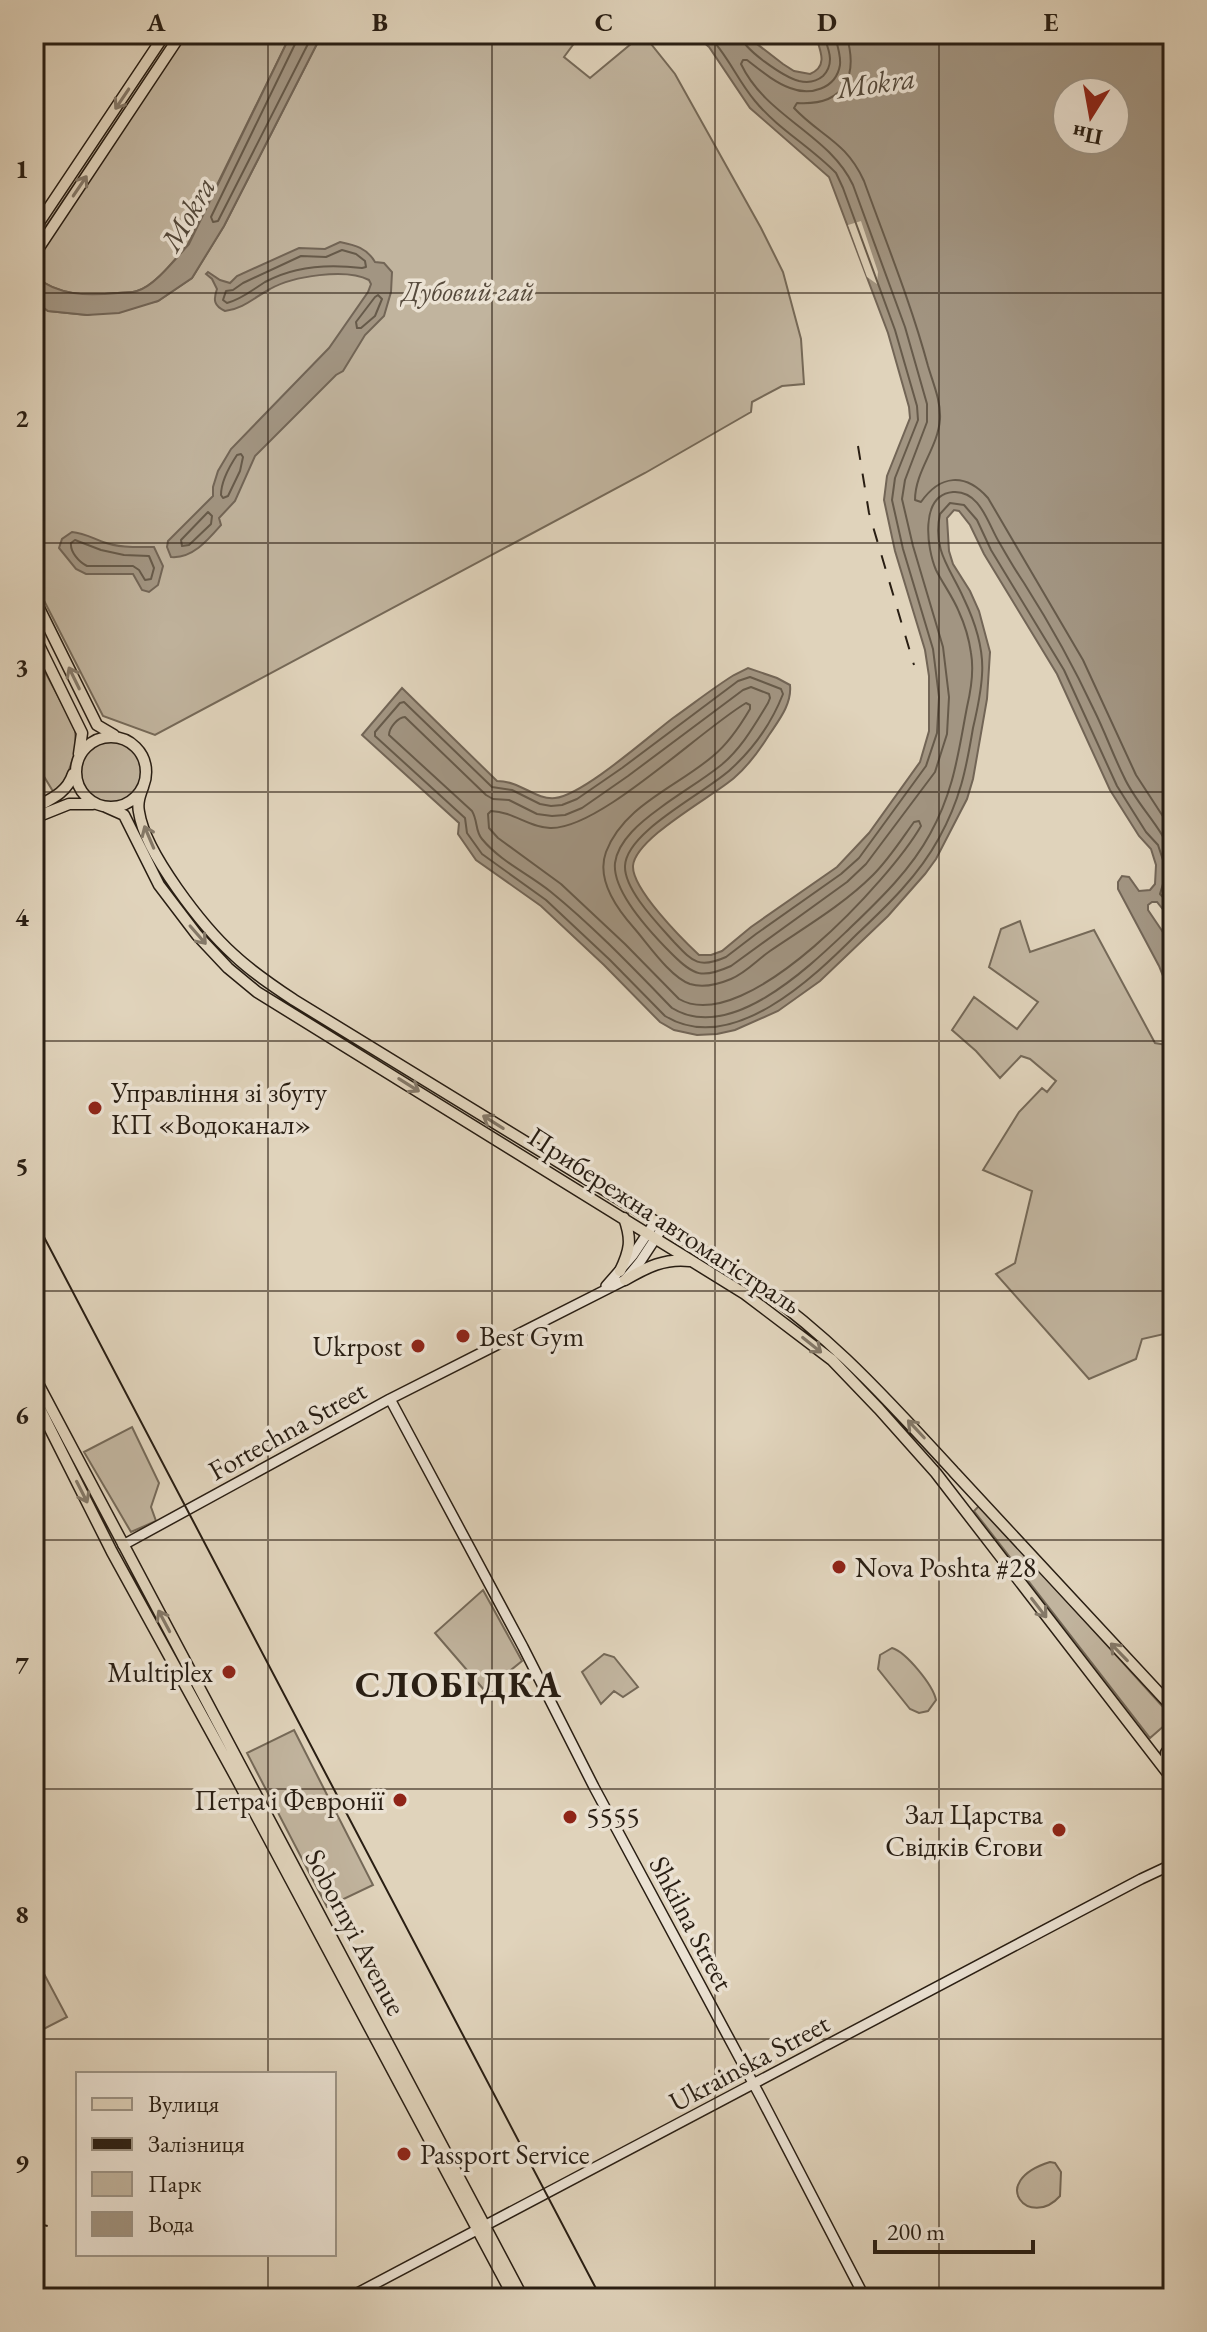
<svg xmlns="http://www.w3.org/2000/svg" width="1207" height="2332" viewBox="0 0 1207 2332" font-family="'EB Garamond',serif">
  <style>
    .green { fill: #c1b49e; stroke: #756958; stroke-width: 2 }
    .water { fill: #a29582; stroke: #726556; stroke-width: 2; fill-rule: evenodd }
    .pier { fill: #e0d3bb }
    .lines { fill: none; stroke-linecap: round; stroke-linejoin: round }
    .shore { stroke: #665a4a; stroke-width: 2 }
    .secondary-casing { stroke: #291e13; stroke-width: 12 }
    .primary-casing { stroke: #291e13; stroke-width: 13 }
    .secondary { stroke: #ebe2d3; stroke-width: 9 }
    .primary { stroke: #e0d3bb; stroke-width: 10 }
    .tram { stroke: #291e13; stroke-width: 2 }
    .rail { stroke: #291e13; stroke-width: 2; stroke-dasharray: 14 14; stroke-linecap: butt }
    .oneway { stroke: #847867 }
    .grid { fill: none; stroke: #291e13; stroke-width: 2; stroke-opacity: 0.55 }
    .poi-dot { fill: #8f2418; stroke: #ebe2d3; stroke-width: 3 }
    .labels { text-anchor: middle; stroke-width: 7; stroke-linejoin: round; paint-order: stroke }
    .park-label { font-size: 28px; font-style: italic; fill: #574b3d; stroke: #ebe2d3 }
    .poi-label { font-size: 28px; fill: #291e13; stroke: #ebe2d3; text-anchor: start }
    .street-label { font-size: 28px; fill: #291e13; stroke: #ebe2d3 }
    .water-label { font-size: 30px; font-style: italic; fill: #53483a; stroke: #ebe2d3 }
    .district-label { font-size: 36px; font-weight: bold; letter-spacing: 2px; fill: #291e13; stroke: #ebe2d3 }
    .neatline { fill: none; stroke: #291e13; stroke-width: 3 }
    .grid-label { font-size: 26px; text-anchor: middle; font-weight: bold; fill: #291e13 }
  </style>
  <rect width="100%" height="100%" fill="#e0d3bb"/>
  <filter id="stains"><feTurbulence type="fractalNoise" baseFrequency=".0025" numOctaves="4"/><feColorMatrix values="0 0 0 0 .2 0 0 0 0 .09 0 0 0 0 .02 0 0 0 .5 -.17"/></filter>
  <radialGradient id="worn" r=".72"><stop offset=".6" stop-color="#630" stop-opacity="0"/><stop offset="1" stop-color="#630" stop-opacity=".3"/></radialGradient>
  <path class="green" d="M171,34h4l-128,191 -3,1v-3z
    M181,34h110l-103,210c-12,14 -33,42 -51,47 -5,2 -13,1 -19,2 -31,3 -59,3 -84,-17v-8l8,-13 -5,-4z
    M322,34h259l-17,23 26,21 53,-44 32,40 86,154 22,44 18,67 3,45 -22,2 -30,16 -1,10 -106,61 -490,262 -52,-19 -69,-135v-280l14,10 39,4 71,-14 34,-23 32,-52z
    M34,651l41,77 1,21 -10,30 -12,14 -20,-33z
    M81 772a31 31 0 1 1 62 0a31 31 0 1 1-62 0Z
    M1020,921l10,31 64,-22 61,113 18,3v286l-31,7 -6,20 -47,20 -93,-105 19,-11 17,-72 -49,-21 36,-58 23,-24 5,4 9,-11 -26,-22 -9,-3 -21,22 -24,-27 -24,-21 22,-33 43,32 21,-27 -49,-35 12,-38z
    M132,1427l27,56 -8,24 5,14 -25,11 -47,-80z
    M980,1505l193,213 -23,20 -176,-227z
    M483,1590l39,71 -37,30 -50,-58z
    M892,1648c14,4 41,37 44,52l-8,11 -9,2 -9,-4 -32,-40 2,-14z
    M604,1654l10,3 24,30 -15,10 -9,-6 -13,13 -19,-32z
    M294,1730l79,155 -46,22 -80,-154z
    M34,1955l33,62 -33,17z
    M1050,2162l5,1 6,9 -1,24c-30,34 -74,-14 -10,-34z"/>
  <path class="water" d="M291,34h31l-98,192 -32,52 -34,23 -39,12 -32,2 -39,-4 -14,-10v-25c25,20 53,20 84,17 6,-1 14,0 19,-2 18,-5 39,-33 52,-47z
    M694,34h50l39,30 11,7 16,3c19,-8 10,-24 5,-40h358v888l-16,-20h-5l-4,3v5l25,37v54l-14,-35 -41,-77v-7l4,-6 7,1 10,14 11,-1 5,-6 1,-19 -5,-16 -12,-13 -29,-46 -53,-116 -73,-120 -14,-29 -11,-14 -5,-1 -7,8 2,33 4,13 17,27 9,20 11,41 -3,47 -14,80 -6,20 -31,60 -11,15 -37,42 -68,65 -42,30 -43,19 -18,4 -20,1 -23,-5 -14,-8 -56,-57 -63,-59 -65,-46 -18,-26 1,-11 -97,-88 40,-47 95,93c24,0 38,19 58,17 28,-3 93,-61 118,-80 20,-14 40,-30 61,-43l14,-7 29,10 13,7c2,19 -11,35 -21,50 -10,16 -21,31 -35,43 -22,19 -99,60 -101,88 -1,23 49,73 66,89h12l11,-4 29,-24 86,-60 32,-34 51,-71 9,-31v-55l-4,-26 -30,-99 -11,-51 3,-24 23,-58 -1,-11 -21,-74 -59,-156 -79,-69 -41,-61zM1067,92h48v48h-48z
    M340,242c15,3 27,6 35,20l9,1 8,9 -1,20 -7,24 -19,19 -22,36 -7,4 -81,81 -20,45 -16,17 2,7c-13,15 -29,34 -50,32l-4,-10 1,-6 45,-45v-9l5,-16 13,-22 98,-101 39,-56 3,-8 -2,-4c-23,-12 -76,-4 -99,9 -15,8 -27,20 -45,22 -11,-5 -12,-11 -8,-22l-5,-10 -6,-5 2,-2 12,8 10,3 7,-7 62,-28 26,1z
    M72,532c12,1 20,6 31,10 16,6 34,5 51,5l9,19 -5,19 -9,7 -7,-2 -9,-16h-47l-10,-5 -17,-21 3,-9z"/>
  <path class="pier" d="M861,221l17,51 -1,12 -10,-7 -19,-52z"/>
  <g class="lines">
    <path class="shore" d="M298,34l-1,6 -86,177 2,5 5,-1 95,-187
      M707,34c20,19 30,46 48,67 23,28 56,46 81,72l7,15 52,142 22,76 1,14 -23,58 -3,22 11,49 30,100 6,48 -2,36 -11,33 -67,92 -18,16 -85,60 -30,23c-27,12 -33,5 -52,-15 -15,-17 -50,-52 -49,-76 1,-35 82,-74 106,-97 22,-20 41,-47 52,-75l-2,-5 -31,-12 -12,4 -116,87 -45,31 -15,6 -11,1 -11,-2 -28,-14 -20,-3 -88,-85 -4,1 -25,29v4l90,82 2,15 15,21 64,46 64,60 55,56c67,41 149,-39 192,-82 31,-29 62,-59 82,-96 21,-38 27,-68 34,-110 4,-17 8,-35 9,-53 2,-26 -7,-53 -18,-76 -13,-30 -32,-48 -24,-85l10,-11 14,2 13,15 14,30 73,120 53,116 29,46 12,13 6,18 1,14 -5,17 13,14
      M740,34c2,15 44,43 59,47 9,2 17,1 24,-5 5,-5 7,-10 7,-17 0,-8 -4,-17 -7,-25
      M834,34c3,10 7,20 6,31 -4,24 -30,31 -50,23 -16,-6 -30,-18 -43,-28h-4l-2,4c25,53 88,70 112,121l52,142 22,77v18l-22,58 -3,19 11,47 30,101 6,50 -2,37 -12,38 -69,92 -19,18 -116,84c-29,13 -37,10 -59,-12 -19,-19 -60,-62 -57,-91 3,-23 27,-42 45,-55 20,-15 41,-27 60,-42 21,-17 34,-40 48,-63l2,-5 -1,-4 -18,-7 -8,3 -115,86 -46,32 -17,7 -13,1 -15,-2 -28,-14 -16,-1 -7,-4 -81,-78c-7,0 -16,11 -16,18l83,76c6,10 3,20 10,28 19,23 47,35 69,53 43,35 82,76 121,116 58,36 137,-41 176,-78 30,-29 62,-59 82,-96 24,-43 28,-80 37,-127 4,-17 7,-37 4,-54 -2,-14 -6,-28 -12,-41 -6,-15 -16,-28 -23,-42 -9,-21 -17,-75 17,-78 27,-2 35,32 46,50 8,14 16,28 25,41 26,41 50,84 70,127 11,22 19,45 30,67 13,29 40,51 49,82
      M846,34c13,42 -1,72 -49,69l-3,5c26,28 52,33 70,73 22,61 47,122 64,185 5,17 13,35 12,53 -2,29 -25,52 -25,81l6,2c19,-27 44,-30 67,-4l95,162 53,115 28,43 9,11
      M342,250l14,4 9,7 1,6 -4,1c-32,-4 -68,-2 -97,14 -13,8 -23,17 -38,21l-4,-3 3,-9 7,-1 10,-7 58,-27 25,1z
      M378,295l4,4 -7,17 -14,12h-4l-1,-6 19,-25z
      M237,455l4,-1 2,3 -3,14 -12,25 -5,2 -2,-3c0,-14 8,-28 16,-40z
      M208,512l4,4 -1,8 -22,21 -7,1 -1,-6z
      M75,540l26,10 23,5 25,1 5,12 -3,11 -6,1 -6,-10 -6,-4h-46c-8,-4 -17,-14 -16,-23z
      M746,703l4,2v4c-10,17 -21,34 -37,47 -36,31 -89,49 -107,96 -10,27 11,57 28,76 14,16 36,49 56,56 13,4 29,0 41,-5 15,-6 26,-19 39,-28 35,-24 73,-46 103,-76 16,-16 28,-35 41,-53l5,-1 2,5c-30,52 -175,212 -242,173l-54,-55 -64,-60 -63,-46 -9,-10 -1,-14 3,-3c24,1 36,16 59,17 49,2 149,-97 196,-125z"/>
    <defs>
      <path id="secondary" d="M606,1286l27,-31 22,-33
        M390,1399l133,248 71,140 166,309 105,202
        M123,1545l267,-146 235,-119 15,-18 23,-35
        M348,2298l793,-419 32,-15"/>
      <path id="primary" d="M34,230l131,-196
        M34,255l147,-221
        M34,598l63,127 17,10
        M34,635l48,98 -3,21
        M76 772a35 35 0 1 1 70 0a35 35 0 1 1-70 0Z
        M143,787c-3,8 -6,16 -4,25 6,41 64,115 95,143 18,17 39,31 60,45l431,264c93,59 155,127 229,208 73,79 146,158 219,236
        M106,807l18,8 35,70 38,50 31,33 29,24 488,302 87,66 47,49 57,64 237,307
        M34,808c17,-9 33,-15 39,-34
        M34,818l35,-14h24
        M620,1271c10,-21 12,-31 4,-53
        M625,1280c22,-13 40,-22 65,-19
        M34,1376l489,922
        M34,1397l78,155 121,220 281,526
        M1166,1770v-17l7,-10"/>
    </defs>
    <use href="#secondary" class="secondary-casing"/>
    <use href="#primary" class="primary-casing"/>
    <use href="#secondary" class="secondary"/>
    <use href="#primary" class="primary"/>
    <path class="tram" d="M34,1218l567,1080"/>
    <path class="rail" d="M858,446l11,67 45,152
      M34,2223l14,3"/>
  </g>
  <defs><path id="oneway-shaft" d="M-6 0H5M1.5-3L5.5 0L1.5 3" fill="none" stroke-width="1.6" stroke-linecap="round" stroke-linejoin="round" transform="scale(2)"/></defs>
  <g class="oneway">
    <use href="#oneway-shaft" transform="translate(122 99) rotate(124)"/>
    <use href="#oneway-shaft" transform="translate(80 186) rotate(-56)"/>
    <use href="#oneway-shaft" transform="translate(74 678) rotate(-116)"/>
    <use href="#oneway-shaft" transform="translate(149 837) rotate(-113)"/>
    <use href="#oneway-shaft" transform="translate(198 935) rotate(49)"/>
    <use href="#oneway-shaft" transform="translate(409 1085) rotate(32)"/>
    <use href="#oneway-shaft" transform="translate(493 1122) rotate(-148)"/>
    <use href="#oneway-shaft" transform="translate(812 1345) rotate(39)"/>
    <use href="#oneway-shaft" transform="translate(916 1429) rotate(-133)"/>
    <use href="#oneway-shaft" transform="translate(82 1492) rotate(63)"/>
    <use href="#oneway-shaft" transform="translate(1039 1608) rotate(52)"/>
    <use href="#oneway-shaft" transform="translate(164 1621) rotate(-118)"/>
    <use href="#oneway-shaft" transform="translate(1119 1652) rotate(-134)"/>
  </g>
  <path class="grid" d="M268,34v2040M492,34v2264M715,34v2264M939,34v2264M34,293h1139M34,543h1139M34,792h1139M34,1041h1139M34,1291h1139M34,1540h1139M34,1789h1139M34,2039h1139M268,2254v44"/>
  <g class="poi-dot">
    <circle cx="95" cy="1108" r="8"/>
    <circle cx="463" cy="1336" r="8"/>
    <circle cx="418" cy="1346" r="8"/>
    <circle cx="839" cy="1567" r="8"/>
    <circle cx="229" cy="1672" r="8"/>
    <circle cx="400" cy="1800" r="8"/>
    <circle cx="570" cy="1817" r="8"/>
    <circle cx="1059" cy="1830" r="8"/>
    <circle cx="404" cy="2154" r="8"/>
  </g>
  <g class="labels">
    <g class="park-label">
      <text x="468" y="301">Дубовий гай</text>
    </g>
    <g class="poi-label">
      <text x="111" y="1102">Управлiння зi збуту<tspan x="111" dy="32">КП «Водоканал»</tspan></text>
      <text x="479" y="1346">Best Gym</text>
      <text x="402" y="1356" text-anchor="end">Ukrpost</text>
      <text x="855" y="1577">Nova Poshta #28</text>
      <text x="213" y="1682" text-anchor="end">Multiplex</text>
      <text x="384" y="1810" text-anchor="end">Петра і Февронії</text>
      <text x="1043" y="1824" text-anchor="end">Зал Царства<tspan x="1043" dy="32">Свідків Єгови</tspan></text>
      <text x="586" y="1827">5555</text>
      <text x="420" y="2164">Passport Service</text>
    </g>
    <g class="street-label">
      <text transform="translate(665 1220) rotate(33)" y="10">Прибережна автомагістраль</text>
      <text transform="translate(287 1430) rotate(-29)" y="10">Fortechna Street</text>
      <text transform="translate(692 1923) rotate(62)" y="10">Shkilna Street</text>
      <text transform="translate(356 1932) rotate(62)" y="10">Sobornyi Avenue</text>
      <text transform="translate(749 2062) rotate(-28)" y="10">Ukrainska Street</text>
    </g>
    <g class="water-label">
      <text transform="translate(876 83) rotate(-8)" y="10">Mokra</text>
      <text transform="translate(188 214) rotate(-60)" y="10">Mokra</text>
    </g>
    <g class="district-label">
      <text x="459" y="1697">СЛОБІДКА</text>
    </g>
  </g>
  <rect width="1207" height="2332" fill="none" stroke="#e0d3bb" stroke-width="88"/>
  <rect x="76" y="2072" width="260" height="184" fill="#ebe2d3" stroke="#9d9486" stroke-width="2"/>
  <rect x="92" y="2098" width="40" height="12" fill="#e0d3bb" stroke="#9d9486" stroke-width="2"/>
  <text x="148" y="2112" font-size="24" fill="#291e13">Вулиця</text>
  <rect x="92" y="2138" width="40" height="12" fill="#291e13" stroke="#9d9486" stroke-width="2"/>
  <text x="148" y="2152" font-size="24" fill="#291e13">Залізниця</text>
  <rect x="92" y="2172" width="40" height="24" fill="#c1b49e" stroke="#9d9486" stroke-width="2"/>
  <text x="148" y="2192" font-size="24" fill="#291e13">Парк</text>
  <rect x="92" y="2212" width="40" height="24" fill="#a29582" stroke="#9d9486" stroke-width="2"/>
  <text x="148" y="2232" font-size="24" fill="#291e13">Вода</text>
  <g transform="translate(1091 116) rotate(191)"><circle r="38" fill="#ebe2d3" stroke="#9d9486" stroke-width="2"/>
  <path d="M0-6L14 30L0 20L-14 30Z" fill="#8f2418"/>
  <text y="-12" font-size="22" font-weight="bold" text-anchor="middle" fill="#291e13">Пн</text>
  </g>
  <path d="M875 2240v12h158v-12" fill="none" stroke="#291e13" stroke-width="4"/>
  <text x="887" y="2240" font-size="24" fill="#291e13" stroke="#ebe2d3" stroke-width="6" paint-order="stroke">200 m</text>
  <rect x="44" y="44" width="1119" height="2244" class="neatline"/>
  <g class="grid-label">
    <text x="156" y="31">A</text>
    <text x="380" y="31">B</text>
    <text x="604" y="31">C</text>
    <text x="827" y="31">D</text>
    <text x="1051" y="31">E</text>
    <text x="22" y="178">1</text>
    <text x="22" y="427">2</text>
    <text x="22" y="676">3</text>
    <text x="22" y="926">4</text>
    <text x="22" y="1175">5</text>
    <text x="22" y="1424">6</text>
    <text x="22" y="1674">7</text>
    <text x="22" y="1923">8</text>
    <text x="22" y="2172">9</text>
  </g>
  <rect width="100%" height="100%" filter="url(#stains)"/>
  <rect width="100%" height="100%" fill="url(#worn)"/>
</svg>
